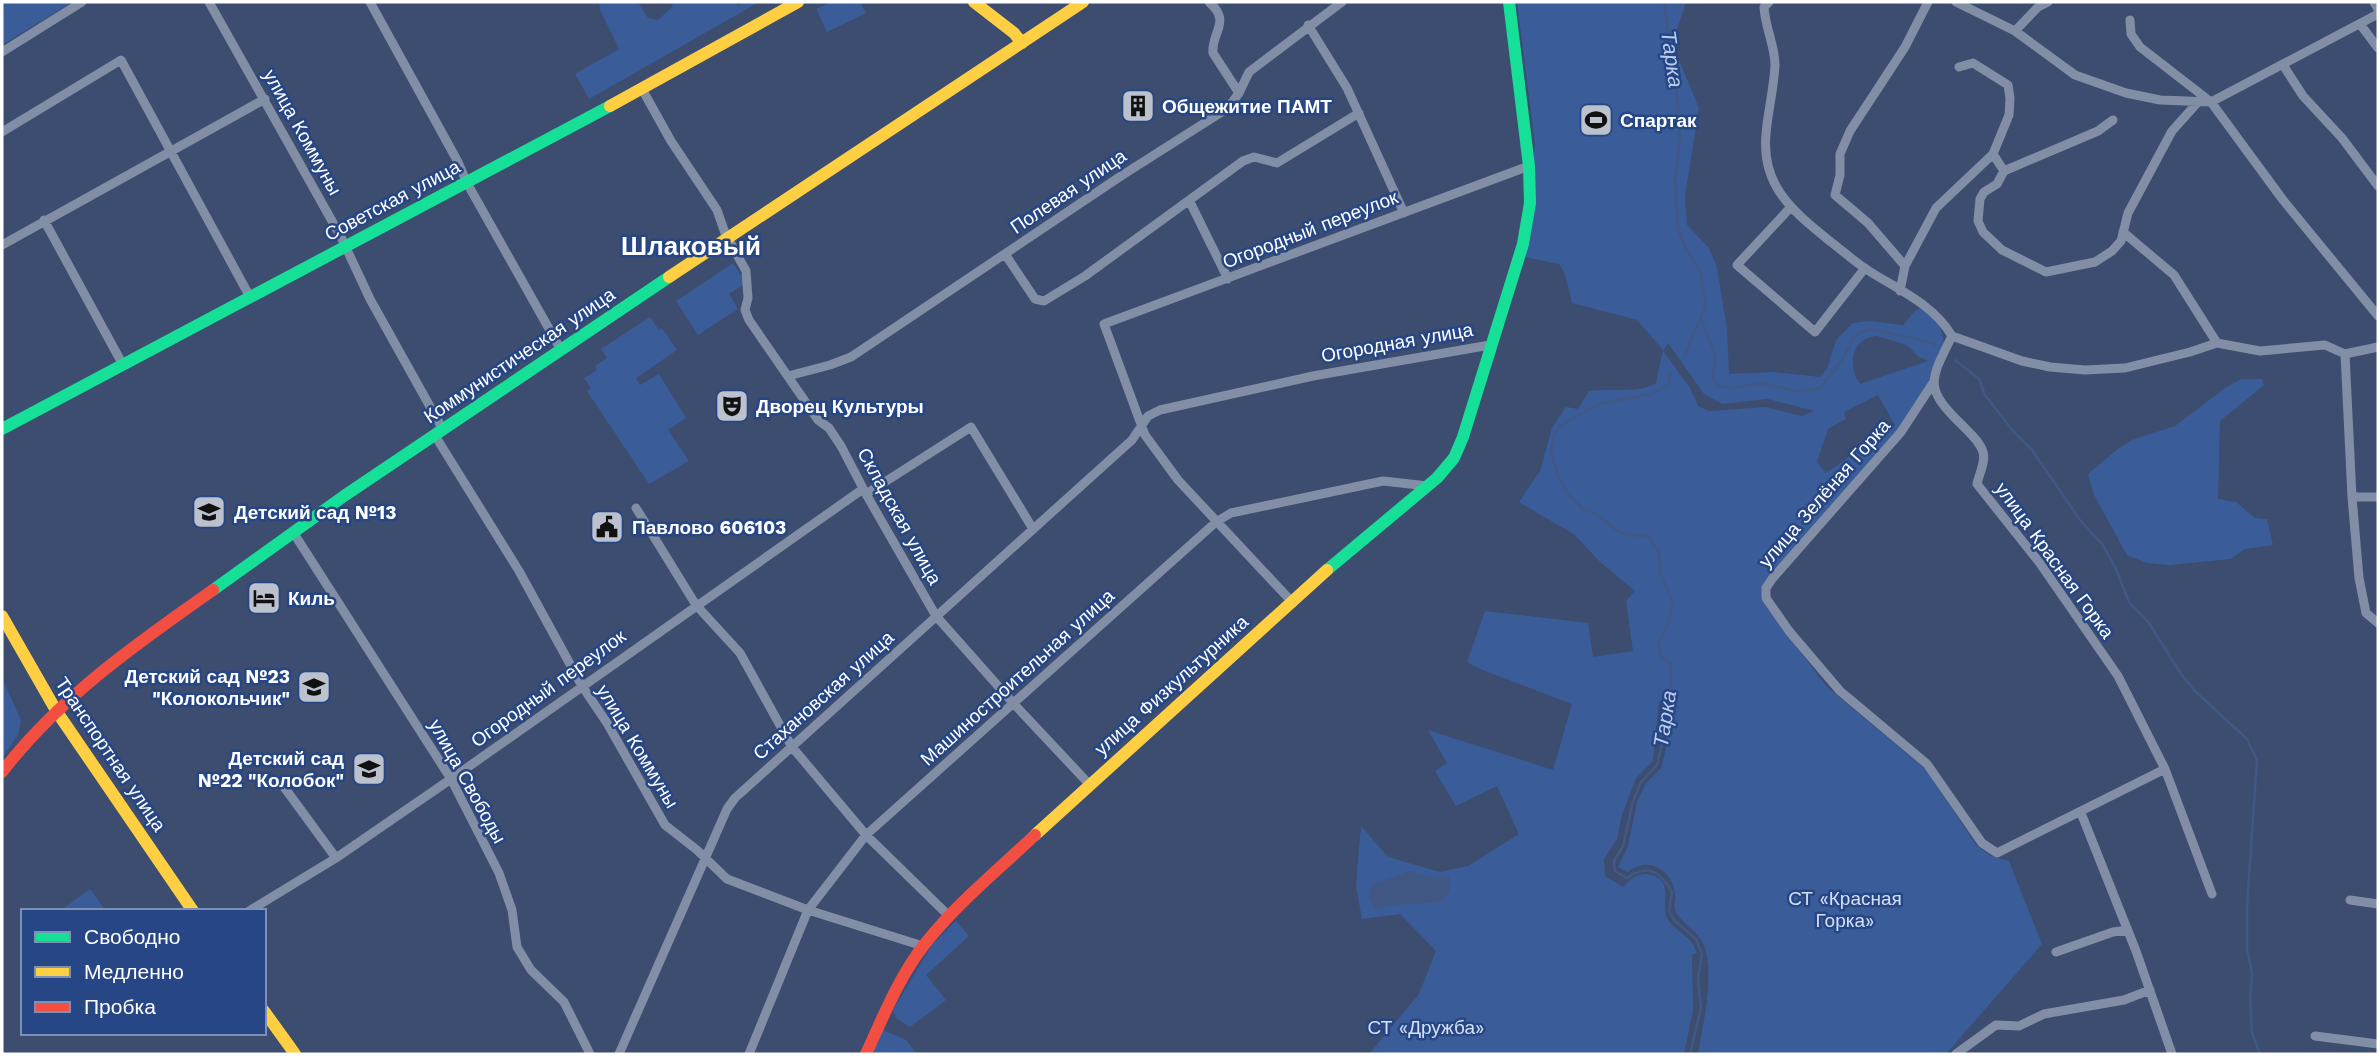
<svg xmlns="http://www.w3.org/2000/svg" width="2380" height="1056" viewBox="0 0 2380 1056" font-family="'Work Sans',sans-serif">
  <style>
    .green { fill: #3a5d9a; fill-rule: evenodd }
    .water { fill: #415884 }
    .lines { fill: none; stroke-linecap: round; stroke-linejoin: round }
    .stream { stroke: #415884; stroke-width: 2.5 }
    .street { stroke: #828ea5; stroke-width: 9 }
    .fast { stroke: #16e098; stroke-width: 12 }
    .slow { stroke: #ffcf43; stroke-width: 12 }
    .jam { stroke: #f24e42; stroke-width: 12 }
    .labels { text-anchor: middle; stroke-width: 5; stroke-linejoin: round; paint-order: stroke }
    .poi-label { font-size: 19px; font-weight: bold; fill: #fff; stroke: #264685; text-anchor: start }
    .street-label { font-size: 19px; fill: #fff; stroke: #264685 }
    .park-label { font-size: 19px; fill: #d3e0f6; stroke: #264685 }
    .water-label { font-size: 21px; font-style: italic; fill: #bbceef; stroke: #264685 }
    .district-label { font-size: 26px; font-weight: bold; fill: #fff; stroke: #264685 }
  </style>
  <rect width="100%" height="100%" fill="#3c4d6f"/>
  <path class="green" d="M2,2h70l-70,43z
    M599,2h39l10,16 10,2 15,-14 -2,-4h64l3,4 5,-4h16l-170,97 -14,-25 44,-25 -19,-39z
    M832,2h28l6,11 -39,19 -11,-23z
    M1517,2h169l-10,31v20l23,55 -14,88 2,29 22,23 8,20 10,61 2,45 45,-2 46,5 7,-8 9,-29 17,-17 16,-2 34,4 11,-13 7,-4 13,11 6,8 4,15 -13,29 -1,12 -31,45 -136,159 -2,12 65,87 100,84 50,75 15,11 18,5 33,83 -96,110h-248c5,-30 14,-67 9,-97 -3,-24 -18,-26 -30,-43 -5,-7 -1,-14 -2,-21 -4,-25 -28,-37 -47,-21l-10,-5 10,-21 9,-44 9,-19 15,-15 6,-23 -2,-18 5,-24 -11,-2 -6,60 -17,17 -14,37 -5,24 -13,20 1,17 18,11c6,-7 14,-14 24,-13 30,4 12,33 21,46 9,13 24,16 29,33l-5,2 1,55 -9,44h-315l50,-60 17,-43 -36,-37 -38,5 -6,-33 5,-60 27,31 52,15 28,-6 51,-32 -22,-48 -41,20 -21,-35 12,-8 -19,-33 125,40 19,-66 -87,-33 -18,-9 18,-51 103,12 5,34 40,-6 -7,-50 9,-10 -37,-31 -23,-25 -56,-33 21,-31 12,-43 14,-21 12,2 11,-18c21,-3 50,3 67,-8l7,-33 -26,-30 -65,-17 -7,-29 -6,-10 -34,-7 10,-113zM1877,336l30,9 12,12 9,4 -68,23c-13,-19 -9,-46 17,-48zM1668,343l36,51 18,10 46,-5 46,12 -12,5 -36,-9 -57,4 -11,-5 -8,-18 -27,-37zM1878,395l17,30 -69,48 -9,-11 11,-33 18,-10 -2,-7z
    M733,263l13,20 -17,11 9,15 -40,26 -22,-34z
    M650,317l9,13 3,-2 15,22 -41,28 4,7 19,-11 27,44 -18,12 21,31 -40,23 -62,-93 4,-3 -7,-10 13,-8 -2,-4 12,-8 -6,-9z
    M2241,379h21l2,6 -44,36 -2,78 18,3 19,16 12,1 6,26 -28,4 -14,10 -62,6 -22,-2 -20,-8 -33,-60 -6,-21 31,-26 13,-8 43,-14 50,-38z
    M2,678l19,42 -3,15 -16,23z
    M90,889l16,22h-46z
    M956,921l13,15 -43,39 20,25 -36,27 -14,-9 -3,-8 39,-65z
    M883,1030l23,10 11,14h-45z"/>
  <path class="water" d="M1410,871l21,6 18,-1c4,12 0,18 -8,26l-49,3 -17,5 -7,-14 4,-12z"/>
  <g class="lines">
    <path class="stream" d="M1664,2l14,102 2,35 -5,41 3,49 8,20 14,22 6,34 -22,52
      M1701,319l15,38 -4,19 6,10 14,2 29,-5 35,8 23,-2c15,-17 26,-31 34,-52 18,-12 24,-7 44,-2 14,3 26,4 39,10
      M1955,360l24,19 6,16 29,37 18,18 48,70 22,24 14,25 13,33 20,21 30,48 16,20 52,48 10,21 -10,146v43l5,24 -2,25 2,35 8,21
      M1670,373l-2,12 -17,9 -47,9 -15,6 -27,16 -8,9 -3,18 8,26 10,17 14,14 15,6 18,15 12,5 20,1 11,16 1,20 13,32 -6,22 -9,19 3,12 10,7v18l-11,45 2,17 -5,21 -16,17 -8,19 -10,45 -9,15 1,10 12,7c22,-15 33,-6 45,14l-3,19 5,9 22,19 6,15 -4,26 3,28 -11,46"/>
    <path class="street" d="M209,2l132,235 29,62 72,129
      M370,2l88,160 9,21 94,167
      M1209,2c23,20 2,30 4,51l26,40
      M1769,2l-5,5c1,20 11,39 11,58 -1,23 -7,45 -9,69 -5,53 28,78 65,108 13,10 25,21 38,29 30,19 65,34 83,65
      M1956,2l59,29 60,44 51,18 34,7 51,2 72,98 95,116
      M2374,2l4,7
      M2130,20l1,14 9,13 71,55 167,-88
      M2360,24l18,24
      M1308,25l39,63 57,125
      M2015,31l23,-24 10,-5
      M2,52l80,-50
      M2283,65l20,31 39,42 36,48
      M642,89l29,52 46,69 8,23 21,38 2,27 -3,12 4,10 69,100 11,8 12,18 25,48 70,122 78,88 75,80
      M2,132l119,-72 129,237
      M1993,154l11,17 94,-40 15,-11
      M2004,171l-7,13 -13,8 -4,7 -2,22 5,11 19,18 44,22 49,-10 17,-11 9,-10 7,-28 44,-82 26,-29
      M1190,202l38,77
      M1790,208l-53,57 78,67 50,-64
      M44,220l79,145
      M2123,232l51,43 43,68
      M2,245l263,-146
      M1005,254l30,45 9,2 41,-25 158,-115 11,-4 23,6 82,-50
      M1905,266l-37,-43 -33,-28 5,-20v-21l10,-23 55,-84 23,-45
      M1900,291l5,-25 31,-58 57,-54 16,-39 1,-17 -2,-13 -35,-22 -14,4
      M1952,336c-23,46 -28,52 11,90 7,7 17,16 20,26 3,9 -4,22 -6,32l62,78 79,114 47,93
      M1952,336l70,25 28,6 35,3 40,-2 65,-16 27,-9 43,8 65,-6 20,9
      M2345,354l7,143 7,81 7,35 12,10
      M2345,354l33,-7
      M788,376l42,-11 21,-8 270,-181 107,-68 11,-15 10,-21 93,-70
      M1933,383l-32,49 -129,147 -6,9v10l23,33 51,60 87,73 55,79 15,10 168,-84 47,125
      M434,434l85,137 63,115 25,37 58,102 32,25 30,29 81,31 115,36
      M866,494l105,-67 62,102
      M2352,497h26
      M636,508l60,97 44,48 52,94 74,88 83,81
      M293,532l158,247 48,94 13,37 5,37 14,23 33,32 26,52
      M1293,603l-115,-123 -33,-45 -41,-111 425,-158
      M284,787l52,71
      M2081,813l55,138 36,103
      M2350,900l28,4
      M249,911l87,-53 115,-79 412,-290
      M2056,952l57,-20 15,-2
      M2315,1036l63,8
      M619,1054l108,-245 8,-11 397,-358 16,-24 12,-6 153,-34 177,-31
      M749,1054l59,-144 58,-75 350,-313 15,-9 152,-32 45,5
      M1956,1054l40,-29 23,1 25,-12 80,-14 26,-10"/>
    <path class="fast" d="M2,429l608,-323
      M1327,570l110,-92 17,-20 9,-21 60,-193 7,-41 -1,-37 -20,-164
      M213,590l131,-94 325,-219"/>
    <path class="slow" d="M974,2l40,31 8,10
      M610,106l188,-104
      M669,277l414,-275
      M2,616l55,96 136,199
      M1035,835l292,-265
      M264,1011l31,43"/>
    <path class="jam" d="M2,772c58,-75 134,-128 211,-182
      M866,1054c17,-37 33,-77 58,-109 32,-41 74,-75 111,-110"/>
  </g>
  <defs>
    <symbol id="building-square" viewBox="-11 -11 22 22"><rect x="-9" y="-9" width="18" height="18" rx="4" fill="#bbc1cd" stroke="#264685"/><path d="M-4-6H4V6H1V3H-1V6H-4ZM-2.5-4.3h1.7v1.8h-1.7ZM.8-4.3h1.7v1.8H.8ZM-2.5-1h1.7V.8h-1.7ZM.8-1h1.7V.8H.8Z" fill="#111"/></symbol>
    <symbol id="stadium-square" viewBox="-11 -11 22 22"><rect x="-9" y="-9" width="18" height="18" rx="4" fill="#bbc1cd" stroke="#264685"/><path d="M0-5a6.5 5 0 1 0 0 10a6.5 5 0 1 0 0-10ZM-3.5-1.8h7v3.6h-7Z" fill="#111"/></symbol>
    <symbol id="theatre-square" viewBox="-11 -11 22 22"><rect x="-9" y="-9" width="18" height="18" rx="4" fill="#bbc1cd" stroke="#264685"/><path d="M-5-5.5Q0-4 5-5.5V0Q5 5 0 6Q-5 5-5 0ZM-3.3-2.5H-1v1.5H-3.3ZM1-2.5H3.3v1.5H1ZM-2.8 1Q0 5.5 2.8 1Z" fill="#111"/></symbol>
    <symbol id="school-square" viewBox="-11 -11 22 22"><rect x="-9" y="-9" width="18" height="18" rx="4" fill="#bbc1cd" stroke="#264685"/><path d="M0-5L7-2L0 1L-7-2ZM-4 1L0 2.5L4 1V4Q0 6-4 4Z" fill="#111"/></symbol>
    <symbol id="civic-square" viewBox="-11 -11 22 22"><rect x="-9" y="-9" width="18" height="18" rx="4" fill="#bbc1cd" stroke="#264685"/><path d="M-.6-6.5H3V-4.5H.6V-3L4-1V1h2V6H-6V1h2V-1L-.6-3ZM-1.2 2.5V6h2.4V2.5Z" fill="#111"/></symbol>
    <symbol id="hotel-square" viewBox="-11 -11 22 22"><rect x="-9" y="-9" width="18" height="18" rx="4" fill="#bbc1cd" stroke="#264685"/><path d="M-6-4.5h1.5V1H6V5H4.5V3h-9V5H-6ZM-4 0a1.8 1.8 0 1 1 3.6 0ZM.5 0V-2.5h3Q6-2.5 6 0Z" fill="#111"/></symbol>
  </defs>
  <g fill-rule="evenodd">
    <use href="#building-square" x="1119" y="87" width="38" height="38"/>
    <use href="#stadium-square" x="1577" y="101" width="38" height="38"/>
    <use href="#theatre-square" x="713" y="387" width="38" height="38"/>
    <use href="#school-square" x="190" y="493" width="38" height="38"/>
    <use href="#civic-square" x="588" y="508" width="38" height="38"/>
    <use href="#hotel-square" x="245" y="579" width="38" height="38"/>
    <use href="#school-square" x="295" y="668" width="38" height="38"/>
    <use href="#school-square" x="350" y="750" width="38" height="38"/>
  </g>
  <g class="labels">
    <g class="poi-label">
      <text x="1162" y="113">Общежитие ПАМТ</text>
      <text x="1620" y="127">Спартак</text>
      <text x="756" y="413">Дворец Культуры</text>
      <text x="234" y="519">Детский сад №13</text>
      <text x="632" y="534">Павлово 606103</text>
      <text x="288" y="605">Киль</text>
      <text x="290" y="683" text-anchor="end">Детский сад №23<tspan x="290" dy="22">"Колокольчик"</tspan></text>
      <text x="344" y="765" text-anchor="end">Детский сад<tspan x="344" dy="22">№22 "Колобок"</tspan></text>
    </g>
    <g class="street-label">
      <text transform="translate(303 132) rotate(61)" y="7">улица Коммуны</text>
      <text transform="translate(1068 191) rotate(-34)" y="7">Полевая улица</text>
      <text transform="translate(392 200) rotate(-28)" y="7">Советская улица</text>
      <text transform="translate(1310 229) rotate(-21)" y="7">Огородный переулок</text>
      <text transform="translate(1397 342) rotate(-10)" y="7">Огородная улица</text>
      <text transform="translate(519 355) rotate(-34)" y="7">Коммунистическая улица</text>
      <text transform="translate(1824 493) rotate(-49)" y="7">улица Зелёная Горка</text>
      <text transform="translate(900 516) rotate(61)" y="7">Складская улица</text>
      <text transform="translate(2055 560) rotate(54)" y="7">улица Красная Горка</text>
      <text transform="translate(1017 677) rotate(-42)" y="7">Машиностроительная улица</text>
      <text transform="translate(1171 685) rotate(-42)" y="7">улица Физкультурника</text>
      <text transform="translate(548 688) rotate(-36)" y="7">Огородный переулок</text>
      <text transform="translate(823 695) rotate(-42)" y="7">Стахановская улица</text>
      <text transform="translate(638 746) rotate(59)" y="7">улица Коммуны</text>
      <text transform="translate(111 754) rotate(56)" y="7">Транспортная улица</text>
      <text transform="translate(468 781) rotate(61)" y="7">улица Свободы</text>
    </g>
    <g class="park-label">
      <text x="1845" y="905">СТ «Красная<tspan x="1845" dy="22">Горка»</tspan></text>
      <text x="1426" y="1034">СТ «Дружба»</text>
    </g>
    <g class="water-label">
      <text transform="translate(1672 59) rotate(82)" y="7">Тарка</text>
      <text transform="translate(1665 719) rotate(-81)" y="7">Тарка</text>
    </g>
    <g class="district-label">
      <text x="691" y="255">Шлаковый</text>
    </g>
  </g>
  <rect width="2380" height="1056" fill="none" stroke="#ffffff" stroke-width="7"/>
  <rect x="21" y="909" width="245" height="126" fill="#264685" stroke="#7d90b6" stroke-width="2"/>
  <rect x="35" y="932" width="35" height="10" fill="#16e098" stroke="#7d90b6" stroke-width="2"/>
  <text x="84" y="944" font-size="21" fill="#ffffff">Свободно</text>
  <rect x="35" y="967" width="35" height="10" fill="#ffcf43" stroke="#7d90b6" stroke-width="2"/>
  <text x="84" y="979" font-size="21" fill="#ffffff">Медленно</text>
  <rect x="35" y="1002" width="35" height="10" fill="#f24e42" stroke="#7d90b6" stroke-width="2"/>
  <text x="84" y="1014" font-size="21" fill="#ffffff">Пробка</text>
</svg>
